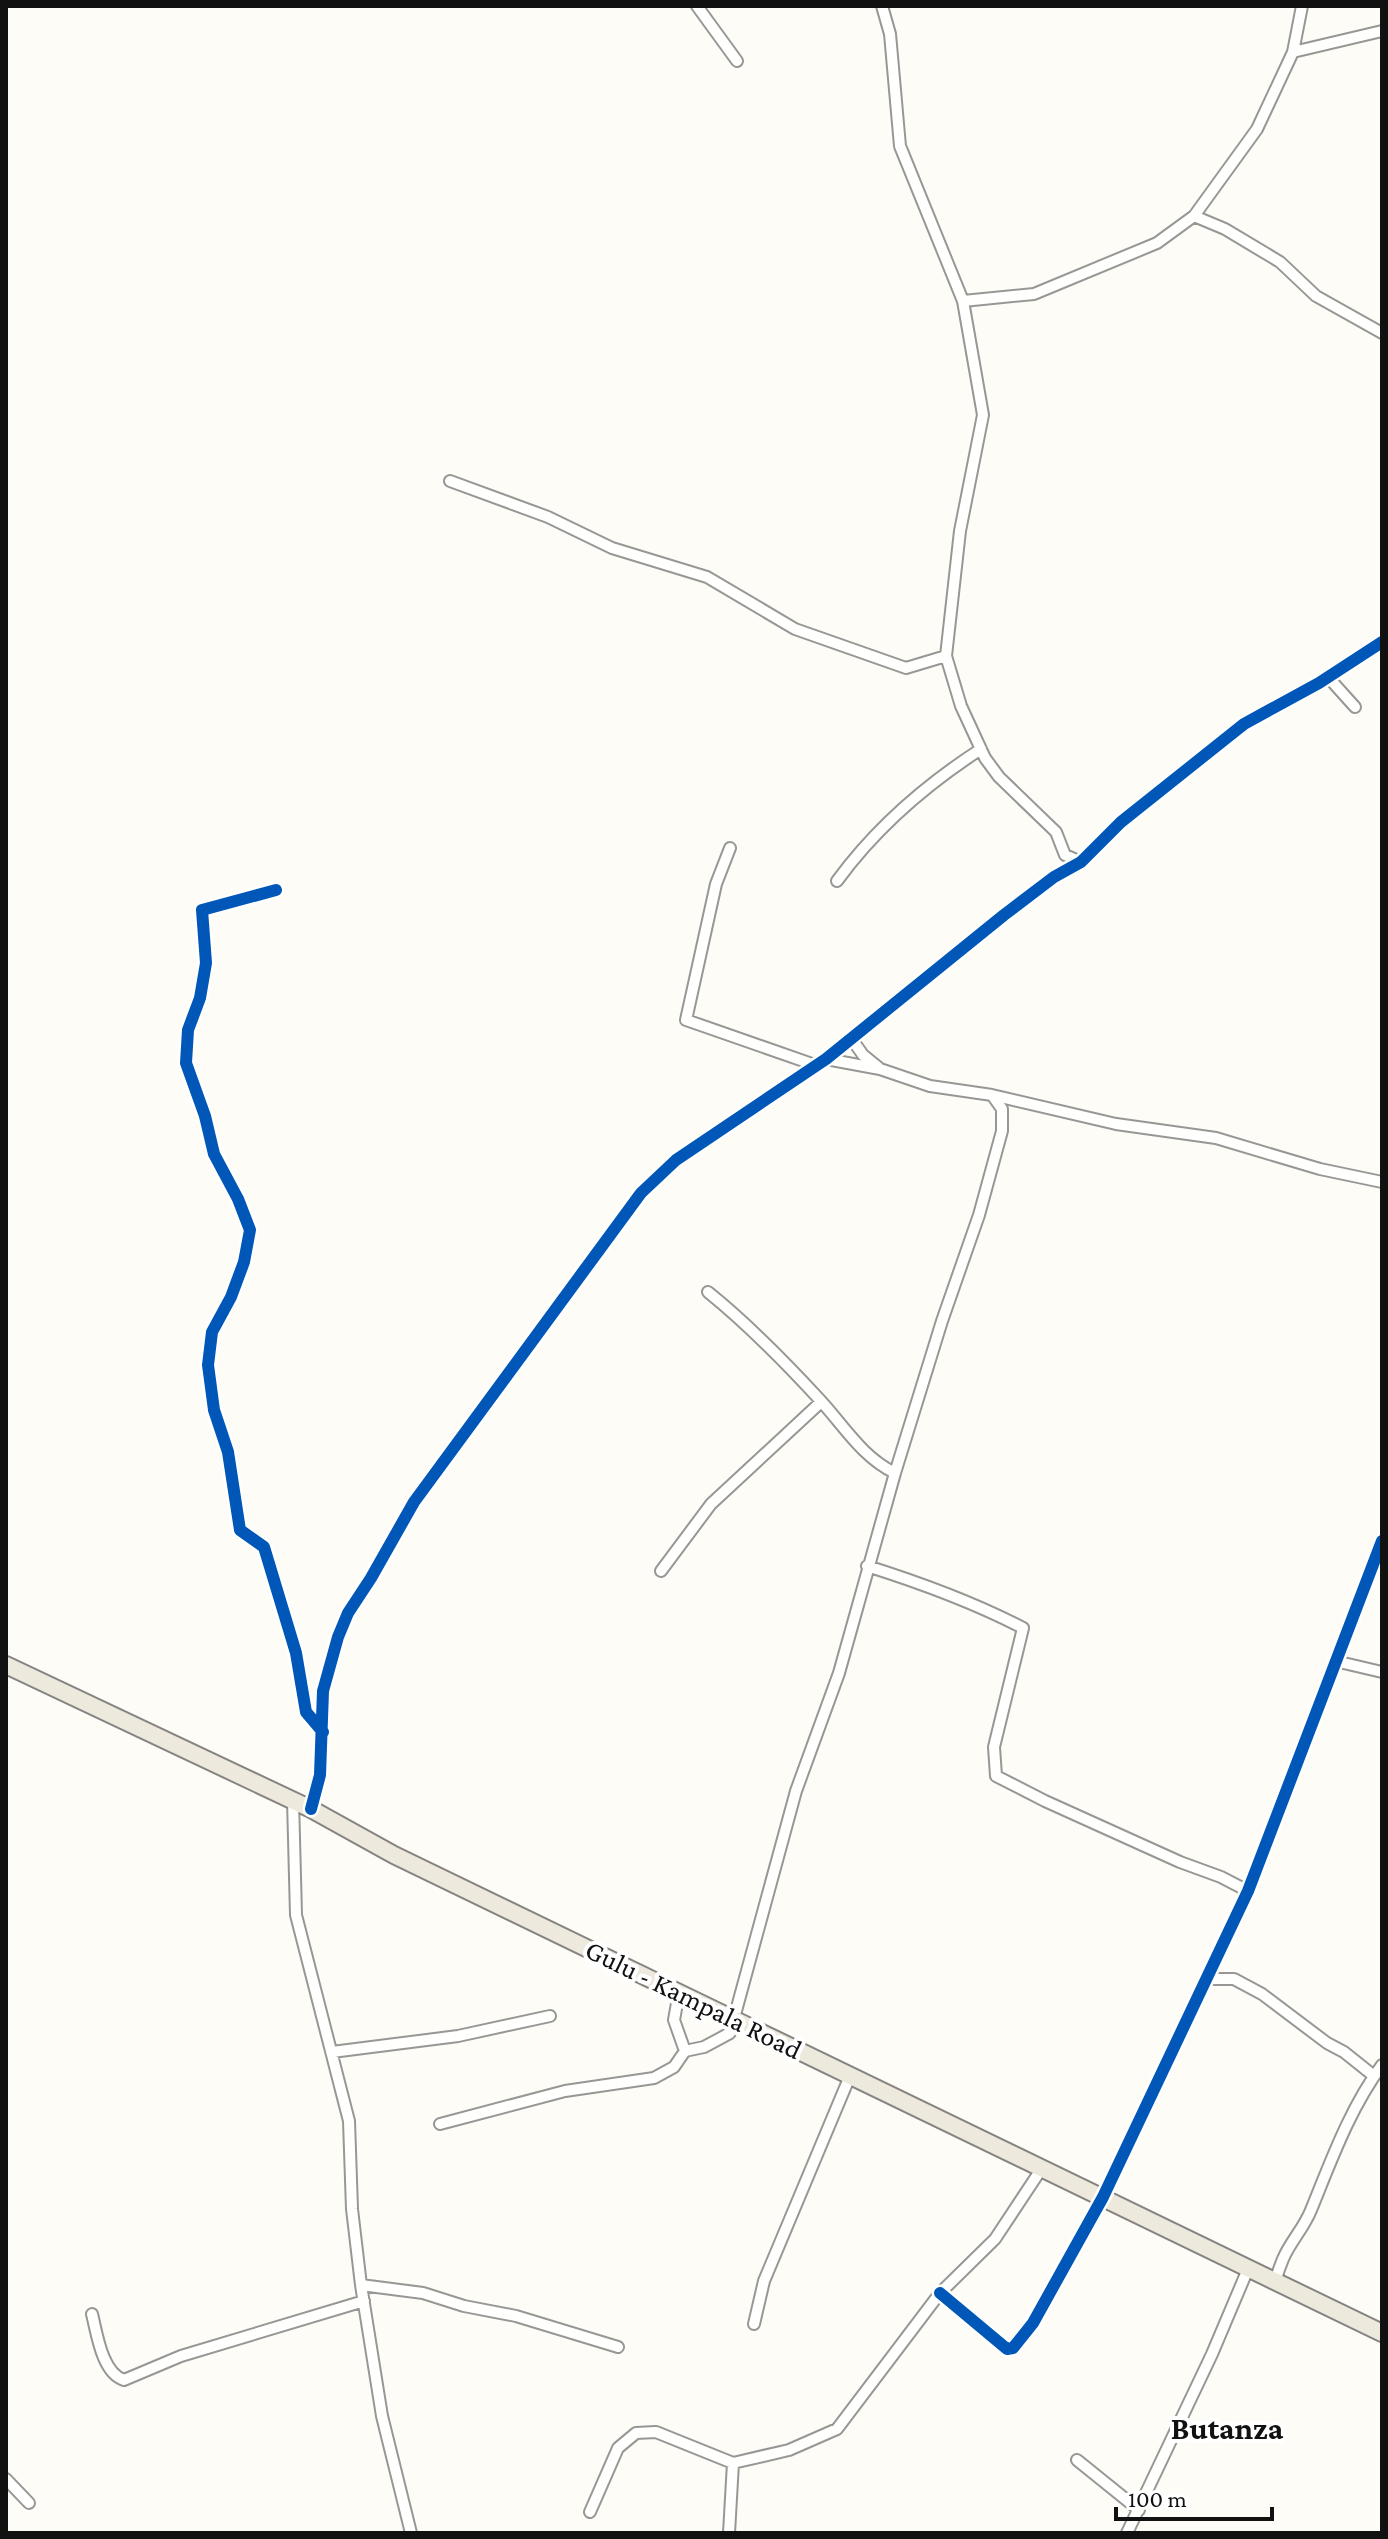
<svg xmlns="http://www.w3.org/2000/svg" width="1388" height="2539" viewBox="0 0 1388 2539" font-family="'Crimson Pro',serif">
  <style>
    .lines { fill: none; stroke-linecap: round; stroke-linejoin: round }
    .street-casing { stroke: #979795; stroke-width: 14 }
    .primary-casing { stroke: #858482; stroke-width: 20 }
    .street { stroke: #fffffe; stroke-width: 10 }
    .primary { stroke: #ede9dc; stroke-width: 16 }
    .cycleway-casing { stroke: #fff; stroke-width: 17 }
    .cycleway { stroke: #0057b8; stroke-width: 12 }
    .labels { text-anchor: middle; stroke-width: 8; stroke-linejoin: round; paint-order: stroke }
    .street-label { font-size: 28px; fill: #111; stroke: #fff }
    .quarter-label { font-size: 32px; font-weight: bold; fill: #111; stroke: #fff }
  </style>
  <rect width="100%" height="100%" fill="#fdfcf7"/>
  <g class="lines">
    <defs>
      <path id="street" d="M697,6l40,55
        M882,6l8,28 10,112 63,155 20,114 -23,116 -14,125
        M1293,52l89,-21
        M1194,216l31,13 55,33 36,34 66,37
        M963,301l71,-7 123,-51 37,-27 63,-87 36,-77 9,-46
        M450,481l98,36 64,31 95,29 88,52 111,39 40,-12 15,50 24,52 14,19 57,55 9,23 16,7
        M1328,677l27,30
        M730,848l-14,36 -30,136 129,45
        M837,881c38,-52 90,-97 144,-132
        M276,890l-74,20 4,53 -6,35 -12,32 -2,33 19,53 9,38 24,45 12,31 -6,32 -13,35 -19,35 -4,33 6,45 14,42 12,78 24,17 32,106 10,59 17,20
        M851,1038l12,17 16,13
        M992,1095l124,29 100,14 104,31 62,13
        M708,1292c41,33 77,70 112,108 24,26 42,57 75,73l47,-152 37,-106 23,-84v-22l-10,-14 -62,-9 -50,-17 -54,-10
        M867,1566c54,17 106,36 156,62l-29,119 2,29 49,25 135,61 41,15 27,14
        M661,1571l50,-67 110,-102
        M1335,1661l47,11
        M293,1800l3,115 53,206 3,88 9,76 21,131 29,117
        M311,1809l9,-34 3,-84 15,-54 10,-24 23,-35 43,-76 227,-309 35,-33 150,-101 178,-144 50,-38 27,-15 40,-40 123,-98 75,-41 63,-41
        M1206,1979h28l28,15 65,49 17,9 30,24
        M679,1992l-5,28 11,31
        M332,2052l126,-16 92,-20
        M440,2124l125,-33 89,-13 20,-11 11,-16 19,-4 26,-14 66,-242 43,-118 56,-200
        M1275,2282c2,-7 5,-16 8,-23 7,-17 21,-31 28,-49 20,-49 39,-102 71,-145
        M361,2285l62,8 41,13 52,10 102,31
        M940,2293l67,56 6,-1 20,-25 70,-126 145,-306 134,-350
        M92,2314c5,20 10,59 32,66l57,-24 183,-55
        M754,2324l10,-43 86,-205
        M1077,2460l62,50
        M6,2479l23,24
        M590,2512l28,-64 18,-15 20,-1 77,31 56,-13 48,-21 103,-136 55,-54 47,-71
        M729,2533l4,-70
        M1127,2533l85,-179 36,-85"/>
      <path id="primary" d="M6,1665l305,144 83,46 988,478"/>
    </defs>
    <use href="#street" class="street-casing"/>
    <use href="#primary" class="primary-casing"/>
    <use href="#street" class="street"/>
    <use href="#primary" class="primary"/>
    <defs>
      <path id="cycleway" d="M276,890l-74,20 4,53 -6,35 -12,32 -2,33 19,53 9,38 24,45 12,31 -6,32 -13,35 -19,35 -4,33 6,45 14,42 12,78 24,17 32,106 10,59 17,20
        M311,1809l9,-34 3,-84 15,-54 10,-24 23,-35 43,-76 227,-309 35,-33 150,-101 178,-144 50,-38 27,-15 40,-40 123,-98 75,-41 63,-41
        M940,2293l67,56 6,-1 20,-25 70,-126 145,-306 134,-350"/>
    </defs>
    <use href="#cycleway" class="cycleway-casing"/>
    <use href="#cycleway" class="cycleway"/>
  </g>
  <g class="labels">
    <g class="street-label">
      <text transform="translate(694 1999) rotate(26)" y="10">Gulu - Kampala Road</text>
    </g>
    <g class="quarter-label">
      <text x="1227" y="2439">Butanza</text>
    </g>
  </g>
  <rect width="1388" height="2539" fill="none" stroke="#111111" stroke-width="16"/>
  <path d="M1116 2507v12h156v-12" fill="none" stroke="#111111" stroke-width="4"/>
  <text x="1128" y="2507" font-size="24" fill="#111111" stroke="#ffffff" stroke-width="6" paint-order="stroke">100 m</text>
</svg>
